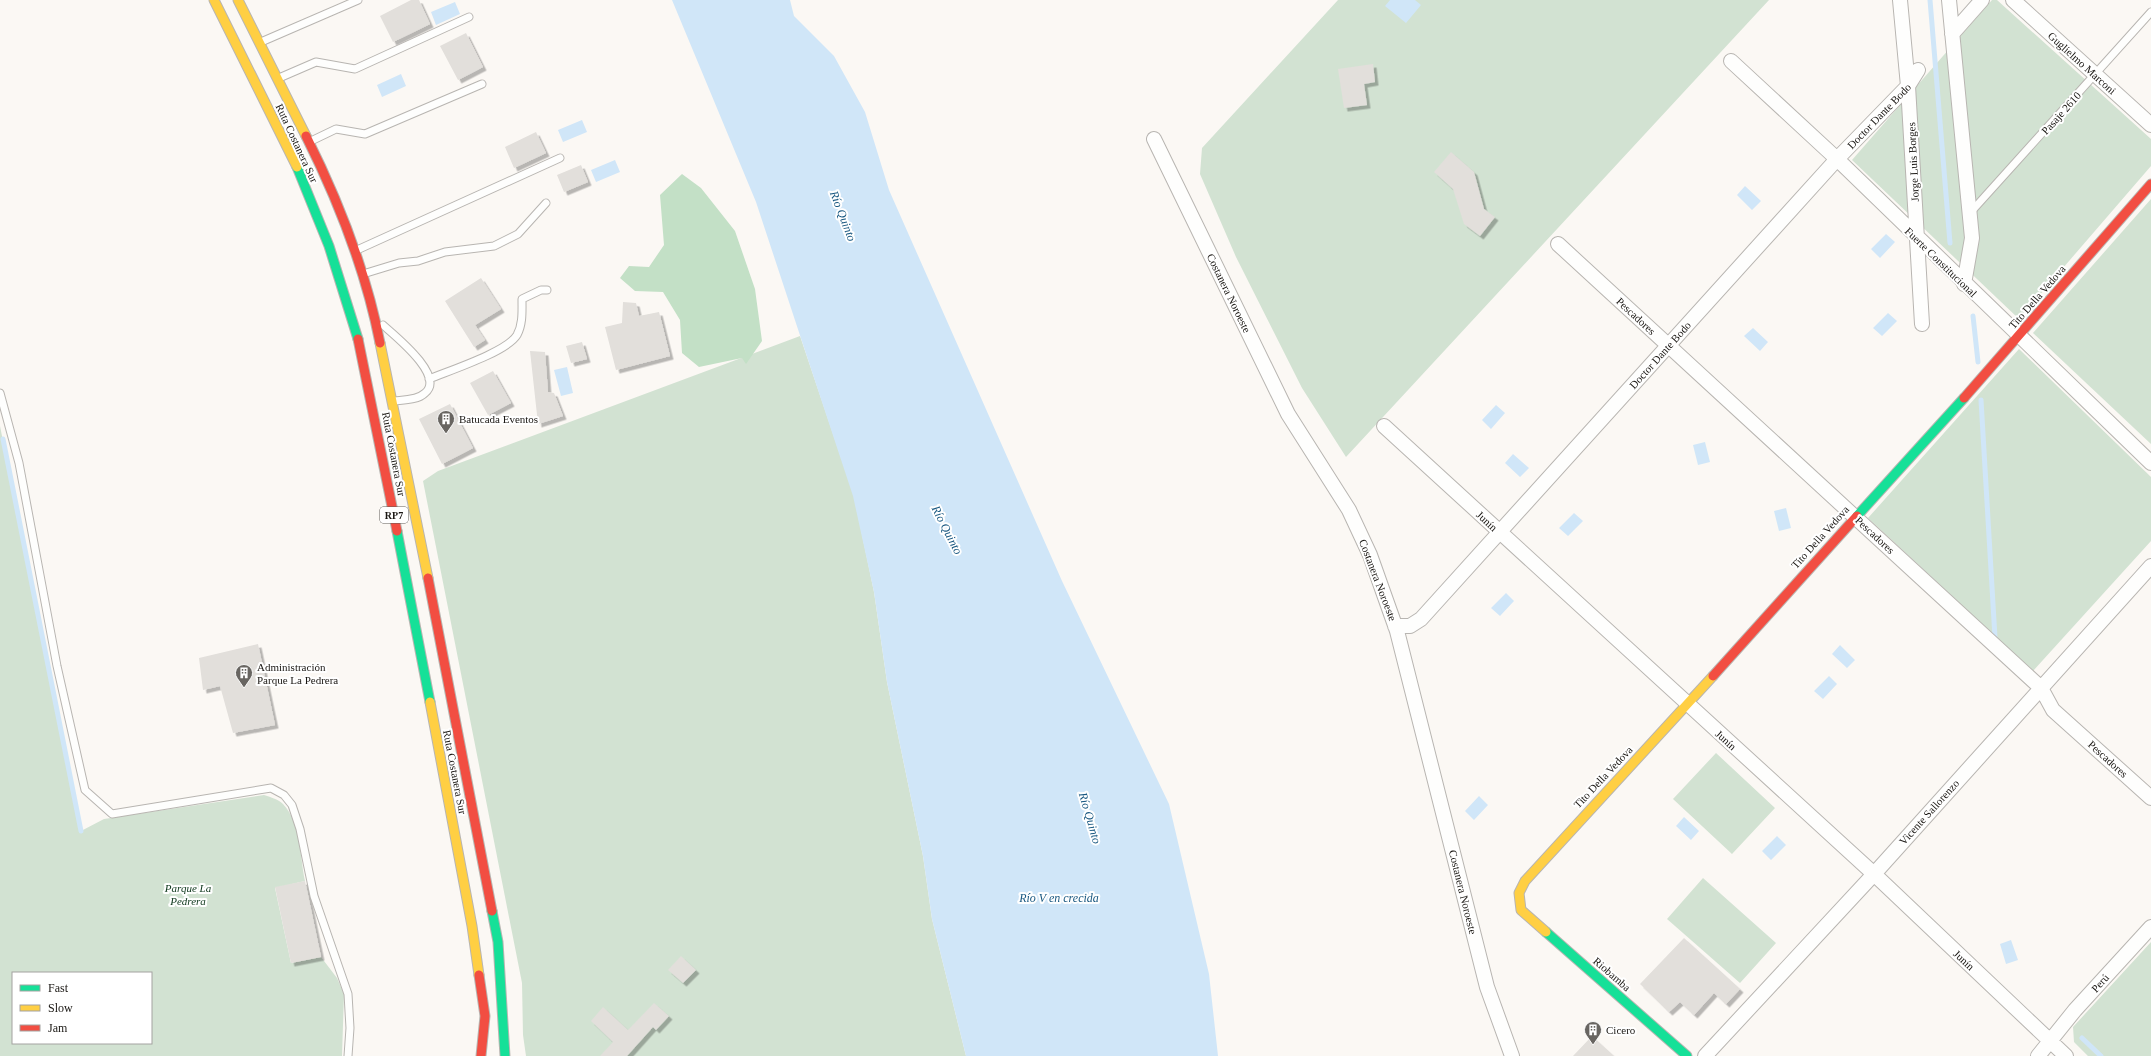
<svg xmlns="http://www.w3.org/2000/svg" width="2151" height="1056" viewBox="0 0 2151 1056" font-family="Georgia,serif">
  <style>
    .green { fill: #d2e2d2; fill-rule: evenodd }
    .forest { fill: #c3e0c6 }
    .water { fill: #d0e6f8 }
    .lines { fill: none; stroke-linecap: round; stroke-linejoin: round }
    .stream { stroke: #d0e6f8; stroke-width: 5 }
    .building { fill: #e2dfdb; filter: url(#shadow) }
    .lane-casing { stroke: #b8b5b1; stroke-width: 9 }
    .street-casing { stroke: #b8b5b1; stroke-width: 16 }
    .fast-casing { stroke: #b8b5b1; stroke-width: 11 }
    .slow-casing { stroke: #b8b5b1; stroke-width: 11 }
    .jam-casing { stroke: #b8b5b1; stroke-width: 11 }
    .lane { stroke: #fefefd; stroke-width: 7 }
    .street { stroke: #fefefd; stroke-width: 14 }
    .fast { stroke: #16e098; stroke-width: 9 }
    .slow { stroke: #ffcf43; stroke-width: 9 }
    .jam { stroke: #f24e42; stroke-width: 9 }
    .labels { text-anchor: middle; stroke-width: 4; stroke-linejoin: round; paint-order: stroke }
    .shield { fill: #fff; stroke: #5e5c59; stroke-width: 1 }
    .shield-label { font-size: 10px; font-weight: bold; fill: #191612 }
    .street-label { font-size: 11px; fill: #191612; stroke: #fff }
    .poi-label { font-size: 11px; fill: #191612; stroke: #fff; text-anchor: start }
    .park-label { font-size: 11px; font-style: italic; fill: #0b3519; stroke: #fff }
    .water-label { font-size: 12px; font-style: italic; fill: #195881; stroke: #fff }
  </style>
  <defs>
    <filter id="shadow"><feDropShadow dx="3.5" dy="3.5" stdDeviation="0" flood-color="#0004"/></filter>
  </defs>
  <rect width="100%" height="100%" fill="#fbf8f4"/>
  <path class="green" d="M1338,0h431l-423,457 -44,-69 -66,-131 -36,-83 2,-26z
    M1992,0h5l154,139v27l-132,153 -167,-159z
    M2151,199v245l-118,-111z
    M800,336l54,160 20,96 13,90 36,174 9,63 34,137h-440l-3,-21 -1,-52 -99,-502 15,-10z
    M2019,349l132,128v64l-118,130 -165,-153z
    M0,426l81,405 23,-12 160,-24c6,2 14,4 19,9 18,19 17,54 22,77l-30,7 16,75 30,-6 16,21 7,16 -2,62h-342zM13,973h138v70h-138z
    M1716,753l59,55 -43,46 -59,-55z
    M1703,878l73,65 -36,40 -73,-64z
    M2151,942v114h-63l-14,-14 -1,-15z"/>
  <path class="forest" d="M682,174l19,14 34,43 20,58 7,52 -16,23 -4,-6 -43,9 -17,-14 -2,-33 -17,-28 -28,-1 -15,-13 9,-12 20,1 15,-22 -4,-50z"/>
  <path class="water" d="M672,0h118l4,16 40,40 31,56 24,78 173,391 107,223 40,170 9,82h-252l-34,-137 -9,-63 -36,-174 -13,-90 -21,-96 -97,-294z
    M1390,0h25l6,5 -15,18 -21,-17z
    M455,2l5,12 -24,11 -5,-13z
    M401,74l5,12 -24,11 -5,-12z
    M582,120l5,12 -24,10 -5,-12z
    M615,160l5,12 -24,10 -5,-12z
    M1745,186l16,15 -9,9 -15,-15z
    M1886,234l9,8 -15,16 -9,-9z
    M1888,313l9,8 -15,15 -9,-8z
    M1753,328l15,14 -8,9 -16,-15z
    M567,367l6,26 -12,3 -7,-26z
    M1496,405l9,8 -14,16 -9,-9z
    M1705,442l5,20 -12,3 -5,-20z
    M1513,454l16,14 -9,9 -15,-14z
    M1786,508l5,20 -12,3 -5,-20z
    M1574,513l9,8 -15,15 -9,-8z
    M1506,593l8,8 -14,15 -9,-8z
    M1840,645l15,15 -8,8 -15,-14z
    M1829,676l8,8 -14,15 -9,-8z
    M1479,796l9,9 -14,15 -9,-9z
    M1684,817l15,14 -8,9 -15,-14z
    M1777,836l9,9 -15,15 -9,-9z
    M2011,940l7,20 -12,4 -6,-20z"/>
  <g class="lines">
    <path class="stream" d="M1930,0l20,243
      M1973,316l5,46
      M1981,400l14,238
      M3,439l78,392
      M2082,1038l19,18"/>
  </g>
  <path class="building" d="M411,0h8l11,24 -37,18 -13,-26z
    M466,33l17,34 -25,13 -18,-34z
    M1373,64l2,18 -11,2 3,21 -23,3 -6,-39z
    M536,132l10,21 -32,15 -9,-21z
    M1451,152l23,20 10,37 11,8 -15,19 -16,-12 -11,-35 -19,-17z
    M581,165l7,17 -24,10 -7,-17z
    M481,278l20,31 -26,16 10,15 -11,7 -29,-46z
    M623,302l13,1 3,13 20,-4 11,44 -54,14 -11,-43 17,-4z
    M582,342l5,17 -16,4 -5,-17z
    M530,351l15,1 3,40 6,1 9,23 -25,8z
    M493,371l18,32 -23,12 -18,-32z
    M450,404l23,44 -31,16 -23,-45z
    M258,644l17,81 -42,8 -13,-47 -17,4 -4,-32z
    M305,881l16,76 -30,6 -16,-76z
    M1684,938l56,51 -14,15 -12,-11 -20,22 -14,-13 -11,10 -29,-28z
    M681,956l15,14 -13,13 -15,-13z
    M654,1003l15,13 -13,14 -3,-3 -26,29h-27l13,-14 -22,-21 12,-14 25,23z
    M1592,1036l22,20h-41z"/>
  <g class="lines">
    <defs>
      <path id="lane" d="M261,42l97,-42
        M279,78l37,-16 39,7 114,-52
        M311,141l25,-12 29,5 117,-50
        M1970,213l181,-201
        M357,250l203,-92
        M363,274l36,-11 19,-2 27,-9 49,-6 24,-12 28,-31
        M383,325c11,10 63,51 42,68 -7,7 -21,7 -30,8
        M429,379c19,-8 78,-27 88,-44 6,-11 5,-24 5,-36l19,-9h6
        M0,393l19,70 38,203 28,124 27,24 159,-26 13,7 8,10 8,24 14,67 34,98 2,34 -2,28"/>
      <path id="street" d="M1900,0l8,86 14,238
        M1949,0l23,238 -8,46
        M2013,0l138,125
        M1952,34l30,-34
        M1731,61l106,98 314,304
        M1154,139l134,275 61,96 21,45 27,76 90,356 25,69
        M1558,244l483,444 12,22 98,88
        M1384,426l490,448 192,182
        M1395,626h15l11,-7 416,-460 71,-73 10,-16
        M1705,1056l169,-182 277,-308
        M2038,1056l37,-46 76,-83"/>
      <path id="fast" d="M297,167l32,79 29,93
        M1857,516l107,-118
        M397,531l33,171
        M492,911l6,31 7,114
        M1546,932l141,124"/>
      <path id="slow" d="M214,0l83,167
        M238,0l68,136
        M380,343l48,235
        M430,702l42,224 7,49
        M1546,932l-25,-22 -2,-17 6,-12 188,-205"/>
      <path id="jam" d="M306,136c33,66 60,135 74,207
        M358,339l39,192
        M1964,398l187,-214
        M428,578l64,333
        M1713,676l144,-160
        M479,975l6,41 -4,40"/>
    </defs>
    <use href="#lane" class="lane-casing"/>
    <use href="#street" class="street-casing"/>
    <use href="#fast" class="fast-casing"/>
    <use href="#slow" class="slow-casing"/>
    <use href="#jam" class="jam-casing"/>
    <use href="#lane" class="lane"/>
    <use href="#street" class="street"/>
    <use href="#fast" class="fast"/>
    <use href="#slow" class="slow"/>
    <use href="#jam" class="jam"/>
  </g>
  <defs>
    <symbol id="building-pin" viewBox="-11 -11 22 30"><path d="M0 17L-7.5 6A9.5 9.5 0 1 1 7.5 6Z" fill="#686561" stroke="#fff"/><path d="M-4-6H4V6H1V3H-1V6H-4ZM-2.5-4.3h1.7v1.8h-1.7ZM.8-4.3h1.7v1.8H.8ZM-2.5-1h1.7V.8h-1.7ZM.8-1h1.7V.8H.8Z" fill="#fff"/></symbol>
  </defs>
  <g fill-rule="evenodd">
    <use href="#building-pin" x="436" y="409" width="20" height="27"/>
    <use href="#building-pin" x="234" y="663" width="20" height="27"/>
    <use href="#building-pin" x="1583" y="1020" width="20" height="27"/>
  </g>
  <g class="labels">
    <rect class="shield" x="380" y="507" width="28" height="16" rx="3"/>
    <g class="shield-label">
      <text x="394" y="519">RP7</text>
    </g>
    <g class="street-label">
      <text transform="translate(2082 63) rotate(42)" y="4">Guglielmo Marconi</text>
      <text transform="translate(2061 113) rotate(-48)" y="4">Pasaje 2610</text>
      <text transform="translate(1879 116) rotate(-46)" y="4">Doctor Dante Bodo</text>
      <text transform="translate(297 143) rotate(65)" y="4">Ruta Costanera Sur</text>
      <text transform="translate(1913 162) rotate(-93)" y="4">Jorge Luis Borges</text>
      <text transform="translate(1941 262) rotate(44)" y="4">Fuerte Constitucional</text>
      <text transform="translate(1229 293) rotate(64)" y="4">Costanera Noroeste</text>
      <text transform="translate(2037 297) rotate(-49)" y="4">Tito Della Vedova</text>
      <text transform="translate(1636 316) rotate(43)" y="4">Pescadores</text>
      <text transform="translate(1660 355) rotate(-48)" y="4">Doctor Dante Bodo</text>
      <text transform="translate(394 454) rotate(79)" y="4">Ruta Costanera Sur</text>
      <text transform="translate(1487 521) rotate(43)" y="4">Junín</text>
      <text transform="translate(1875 535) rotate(43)" y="4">Pescadores</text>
      <text transform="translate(1820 537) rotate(-48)" y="4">Tito Della Vedova</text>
      <text transform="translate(1378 580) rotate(69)" y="4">Costanera Noroeste</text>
      <text transform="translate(1726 740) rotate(42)" y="4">Junín</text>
      <text transform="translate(2108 759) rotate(42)" y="4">Pescadores</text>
      <text transform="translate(455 772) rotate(79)" y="4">Ruta Costanera Sur</text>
      <text transform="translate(1603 777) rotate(-47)" y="4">Tito Della Vedova</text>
      <text transform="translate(1929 812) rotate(-48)" y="4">Vicente Sallorenzo</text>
      <text transform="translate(1463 892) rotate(76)" y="4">Costanera Noroeste</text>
      <text transform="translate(1964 960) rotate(43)" y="4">Junín</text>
      <text transform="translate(1612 974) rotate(41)" y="4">Riobamba</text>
      <text transform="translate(2100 983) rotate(-48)" y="4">Perú</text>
    </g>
    <g class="poi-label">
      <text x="459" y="423">Batucada Eventos</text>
      <text x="257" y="671">Administración<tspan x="257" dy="13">Parque La Pedrera</tspan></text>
      <text x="1606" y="1034">Cicero</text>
    </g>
    <g class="park-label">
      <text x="188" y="892">Parque La<tspan x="188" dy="13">Pedrera</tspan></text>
    </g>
    <g class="water-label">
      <text transform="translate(843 216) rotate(69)" y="4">Río Quinto</text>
      <text transform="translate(947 530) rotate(63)" y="4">Río Quinto</text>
      <text transform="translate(1090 818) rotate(74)" y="4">Río Quinto</text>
      <text x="1059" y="902">Río V en crecida</text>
    </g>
  </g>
  <rect x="12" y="972" width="140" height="72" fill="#ffffff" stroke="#a3a2a0"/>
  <rect x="20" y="985" width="20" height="6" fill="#16e098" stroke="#a3a2a0"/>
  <text x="48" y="992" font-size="12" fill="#191612">Fast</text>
  <rect x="20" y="1005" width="20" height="6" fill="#ffcf43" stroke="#a3a2a0"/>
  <text x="48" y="1012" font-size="12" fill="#191612">Slow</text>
  <rect x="20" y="1025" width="20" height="6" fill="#f24e42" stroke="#a3a2a0"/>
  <text x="48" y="1032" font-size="12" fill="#191612">Jam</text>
</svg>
